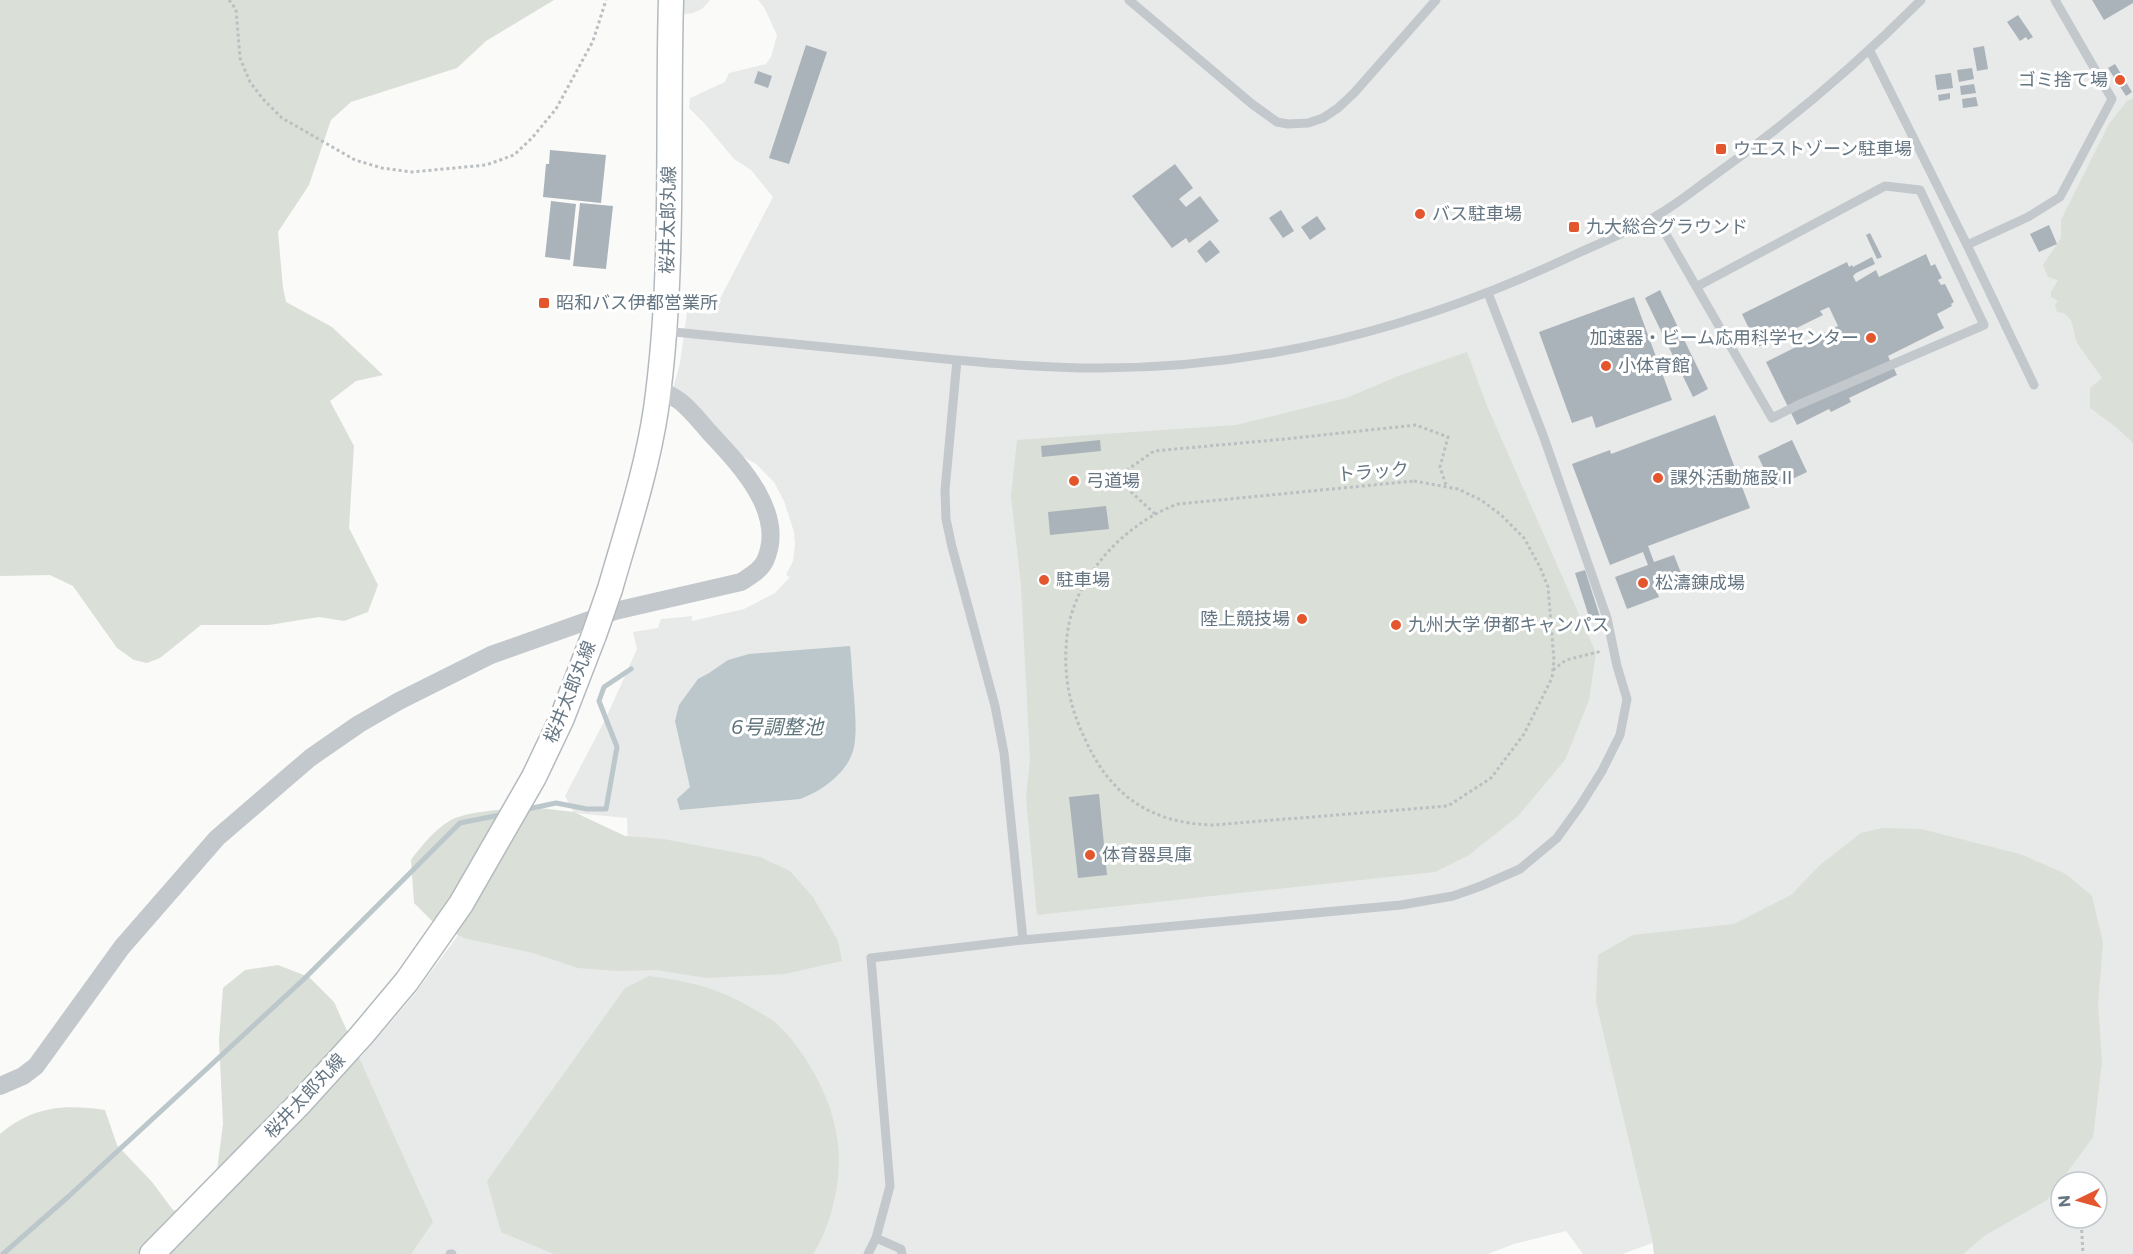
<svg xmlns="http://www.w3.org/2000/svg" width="2133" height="1254" viewBox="0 0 2133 1254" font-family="Commissioner,'Noto Sans JP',sans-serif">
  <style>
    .built { fill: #e8e9e9; fill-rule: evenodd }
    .green { fill: #dadfd7 }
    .water { fill: #bbc7cb }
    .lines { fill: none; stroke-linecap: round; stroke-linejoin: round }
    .stream { stroke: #bbc7cb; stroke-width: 5 }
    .building { fill: #aab3b9 }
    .secondary-casing { stroke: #b3babf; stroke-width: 27 }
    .path { stroke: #bbbfc2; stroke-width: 3; stroke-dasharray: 3 3; stroke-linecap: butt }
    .lane { stroke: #c3c8cc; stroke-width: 9 }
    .street { stroke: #c3c8cc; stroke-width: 18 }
    .secondary { stroke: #fff; stroke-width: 24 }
    .secondary-bridge-casing { stroke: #b3babf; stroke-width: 27; stroke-linecap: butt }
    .secondary-bridge { stroke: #fff; stroke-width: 24 }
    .poi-dot { fill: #e4572e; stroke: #fff; stroke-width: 2 }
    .labels { text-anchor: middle; stroke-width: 6; stroke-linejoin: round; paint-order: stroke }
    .poi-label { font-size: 18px; fill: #657683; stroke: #fff; text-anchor: start }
    .street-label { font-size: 18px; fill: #657683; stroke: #fff }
    .water-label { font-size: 20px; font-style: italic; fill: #60757c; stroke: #fff }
  </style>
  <rect width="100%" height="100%" fill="#fafaf8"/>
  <path class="built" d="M679,0h31l-8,9 -9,4 -14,2z
    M758,0h1375v1254h-206l-235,-25 -70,25h-39l-17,-23 -52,13 -26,10h-1283l144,-183 65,-76 67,-91 147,-56 -1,-30 -53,-5 -9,-17 41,-78 31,-69 -4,-17 25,-4 3,-9 31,-3v5l52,-12 31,-16 15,-16 -4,-2 7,-14 2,-17 -1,-12 -10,-31 -10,-19 -18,-18 -58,-33 -17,-17 -10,-18 9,-33 7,-51 25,2 61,-117 -22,-27 -17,-11 -30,-36 -15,-15 1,-10 35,-16 4,-9 37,-9 5,-7 6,-22 -13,-28zM2061,1182h36v36h-36z"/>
  <path class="green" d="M0,0h554l-68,41 -29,27 -106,34 -20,18 -22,65 -31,47 5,56 3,14 46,25 51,48 -27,6 -26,20 24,45 -5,82 29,57 -10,27 -24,9 -25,-4 -50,8h-68l-41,33 -13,5 -13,-3 -17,-12 -44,-62 -23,-11 -50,1z
    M2133,98v345l-17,-16 -26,-19v-20l12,-10 -25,-35 -6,-23 -7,-7 -7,-1 -2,-7 3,-4 -7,-4v-5l7,-12 -10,-3 -5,-12 18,-27v-18l48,-96 18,-23z
    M1467,352l20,54 109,247 -7,47 -24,60 -47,56 -49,39 -34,17 -398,43 -11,-117 4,-38 -9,-175 -10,-89 6,-56 219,-15 110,-27 55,-23z
    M531,807l43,5 51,24 38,3 97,18 30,14 23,26 25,44 4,20 -57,13 -79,4 -49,-8 -39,1 -40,-3 -45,-15 -69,-15 -30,-15 -20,-20 -3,-43c11,-15 24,-31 40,-40 17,-9 60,-11 80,-13z
    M1883,828l38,1 99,25 46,20 26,22 11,47 -5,61 4,58 -9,75 -46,63 -63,36 -21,18h-309l-2,-16 -56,-236 2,-47 35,-20 101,-11 57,-29 29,-30 41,-32z
    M278,965l31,12 25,25 99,220 -22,32h-411v-120c33,-28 65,-30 105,-24l12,35 35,37 21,28 28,4 16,-44 6,-46 -4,-84 4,-52 22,-18z
    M649,976c44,6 70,12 108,35 6,4 14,7 19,12 31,29 58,79 62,121 4,34 -6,81 -25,110h-259l-53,-22 -14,-51 138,-193z"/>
  <path class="water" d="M850,646c2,16 2,33 4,50 1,17 3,35 0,51 -5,25 -32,44 -54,52l-120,11 -3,-11 13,-12 -15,-66 4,-16 19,-26 11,-6 19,-13 21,-6z"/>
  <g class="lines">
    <path class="stream" d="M523,810l33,-7 31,6h19l11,-62 -18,-46 5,-14 27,-18
      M3,1254l66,-58 235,-217 156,-156 45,-9"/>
  </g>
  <path class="building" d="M2092,0h41v3l-29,17z
    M2018,15l15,22 -5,3 -2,-3 -6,4 -13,-19z
    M806,45l21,7 -38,112 -20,-6z
    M1984,46l4,23 -11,2 -4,-23z
    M2115,64l17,28 -6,4 -18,-28z
    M1972,68l2,11 -15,3 -2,-12z
    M758,71l14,5 -4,12 -14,-5z
    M1951,73l2,15 -16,2 -2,-15z
    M1974,84l2,9 -15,2 -1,-9z
    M1950,93v6l-11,2 -1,-6z
    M1976,97l2,9 -15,2 -1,-9z
    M550,150l56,5 -5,48 -58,-6 3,-33h3z
    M1175,164l18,24 -14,11 7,8 14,-11 19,25 -30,22 -3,-5 -14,10 -40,-52z
    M551,201l25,3 -6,56 -25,-3z
    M580,203l33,3 -7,63 -33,-3z
    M1281,210l13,21 -11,7 -14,-20z
    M1317,216l9,13 -16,11 -9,-13z
    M2049,225l8,19 -18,8 -9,-18z
    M1870,233l12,24 -5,2 -11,-24z
    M1210,240l10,12 -14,11 -9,-12z
    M1926,254l5,12 4,-2 7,14 -4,2 3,5 4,-1 9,18 -3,2 1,2 -15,8 7,14 -56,28 9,19 -48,23 2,4 -20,10 -2,-3 -32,16 -31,-63 72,-36 -9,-19 -9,4 3,4 -65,32 -16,-33 105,-52 2,5 3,-2 1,2 19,-10 3,7 -19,9 -3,3 3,6 20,-12 3,7z
    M1660,290l48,99 -15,8 -48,-99z
    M1634,297l38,103 -76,28 -4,-12 -20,7 -33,-91z
    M1715,415l35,93 -102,38 6,16 20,-7 9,23 -28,10 4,9 -32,12 -12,-32 33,-12 -5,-13 -33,13 -38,-101 38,-14 1,4z
    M1100,440l1,11 -59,6 -1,-11z
    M1792,440l15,32 -34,16 -15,-32z
    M1106,506l3,23 -59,6 -2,-23z
    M1585,570l15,47 -10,3 -15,-47z
    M1099,794l8,81 -29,3 -9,-81z"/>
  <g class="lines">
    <defs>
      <path id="secondary" d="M610,589c17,-59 37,-119 46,-180 19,-135 11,-273 15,-409
        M152,1254l149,-152 60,-66 46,-55 54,-77 73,-127 28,-59 32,-83"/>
    </defs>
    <use href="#secondary" class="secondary-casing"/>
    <path class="path" d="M229,0l7,9 4,49 10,24 13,17 19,19 73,42 27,8 30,4 74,-7 28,-10 18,-17 24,-29 37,-68 13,-41
      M1414,481l44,8 23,11 19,14 24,24 16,29 8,20 6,73 -2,18 -28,56 -33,44 -43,28 -236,19c-62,-2 -102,-30 -127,-86 -17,-35 -23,-71 -17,-110 9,-55 59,-107 110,-125z
      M1155,514l-39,-36 38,-27 131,-12 131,-14 32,12 -8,30 6,18
      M1553,670l13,-10 36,-9
      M2081,1218l2,36"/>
    <path class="lane" d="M1129,0l123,104 25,18 11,2 20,-1 15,-5 15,-10 16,-15 82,-93
      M1870,51l97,194 67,140
      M1656,217l116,201 26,-13 186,-80 -64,-135 -35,-4 -189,101
      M1967,245l61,-28 32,-20 52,-98 -57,-99
      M664,331c77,8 154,16 232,23 68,7 136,14 204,14 166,0 327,-43 476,-114 26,-12 55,-23 80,-38 20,-11 38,-26 56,-39 75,-53 144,-112 209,-177
      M957,360l-12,130 1,29 6,28 43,159 9,47 19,187
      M876,1238l25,11 1,5
      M450,1254h2
      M868,1254l8,-16 14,-52 -19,-228 152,-18 378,-35 52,-9 28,-10 39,-17 37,-31 23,-32 22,-35 18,-36 7,-36 -10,-33 -10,-48 -64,-183 -55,-142"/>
    <path class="street" d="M0,1086l23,-10 13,-10 86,-119 95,-109 93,-80 49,-34 40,-23 92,-46 124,-44 126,-29c9,-6 19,-11 24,-21 22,-48 -26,-97 -55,-128 -9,-10 -18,-22 -29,-31 -6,-5 -16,-9 -23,-14"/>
    <use href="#secondary" class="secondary"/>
    <defs>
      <path id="secondary-bridge" d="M594,635l16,-46"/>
    </defs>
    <use href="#secondary-bridge" class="secondary-bridge-casing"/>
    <use href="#secondary-bridge" class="secondary-bridge"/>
  </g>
  <g class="poi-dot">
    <circle cx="2120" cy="80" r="6"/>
    <rect x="1715" y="143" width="12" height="12" rx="3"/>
    <circle cx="1420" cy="214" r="6"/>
    <rect x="1568" y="221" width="12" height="12" rx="3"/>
    <rect x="538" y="297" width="12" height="12" rx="3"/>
    <circle cx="1871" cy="338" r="6"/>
    <circle cx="1606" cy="366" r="6"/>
    <circle cx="1658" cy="478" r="6"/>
    <circle cx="1074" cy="481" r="6"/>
    <circle cx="1044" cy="580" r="6"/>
    <circle cx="1643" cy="583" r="6"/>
    <circle cx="1302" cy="619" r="6"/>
    <circle cx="1396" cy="625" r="6"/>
    <circle cx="1090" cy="855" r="6"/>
  </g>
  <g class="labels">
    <g class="poi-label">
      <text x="2108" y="86" text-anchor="end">ゴミ捨て場</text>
      <text x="1733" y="155">ウエストゾーン駐車場</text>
      <text x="1432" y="220">バス駐車場</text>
      <text x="1586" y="233">九大総合グラウンド</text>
      <text x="556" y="309">昭和バス伊都営業所</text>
      <text x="1859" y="344" text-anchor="end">加速器・ビーム応用科学センター</text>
      <text x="1618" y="372">小体育館</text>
      <text x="1670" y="484">課外活動施設Ⅱ</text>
      <text x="1086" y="487">弓道場</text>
      <text x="1056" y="586">駐車場</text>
      <text x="1655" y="589">松濤錬成場</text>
      <text x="1290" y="625" text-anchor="end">陸上競技場</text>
      <text x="1408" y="631">九州大学 伊都キャンパス</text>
      <text x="1102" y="861">体育器具庫</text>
    </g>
    <g class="street-label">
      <text transform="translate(668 220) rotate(-89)" y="6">桜井太郎丸線</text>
      <text transform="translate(1373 472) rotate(-5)" y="6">トラック</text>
      <text transform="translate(570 692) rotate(-68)" y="6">桜井太郎丸線</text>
      <text transform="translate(305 1096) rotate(-47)" y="6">桜井太郎丸線</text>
    </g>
    <g class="water-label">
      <text x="777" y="734">6号調整池</text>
    </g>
  </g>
  <g transform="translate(2079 1200) rotate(265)"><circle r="28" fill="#ffffff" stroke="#c1c8cd" stroke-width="1.5"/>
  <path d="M0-4.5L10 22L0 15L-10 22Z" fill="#e4572e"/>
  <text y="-9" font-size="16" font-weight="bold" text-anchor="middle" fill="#657683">N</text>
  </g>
</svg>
